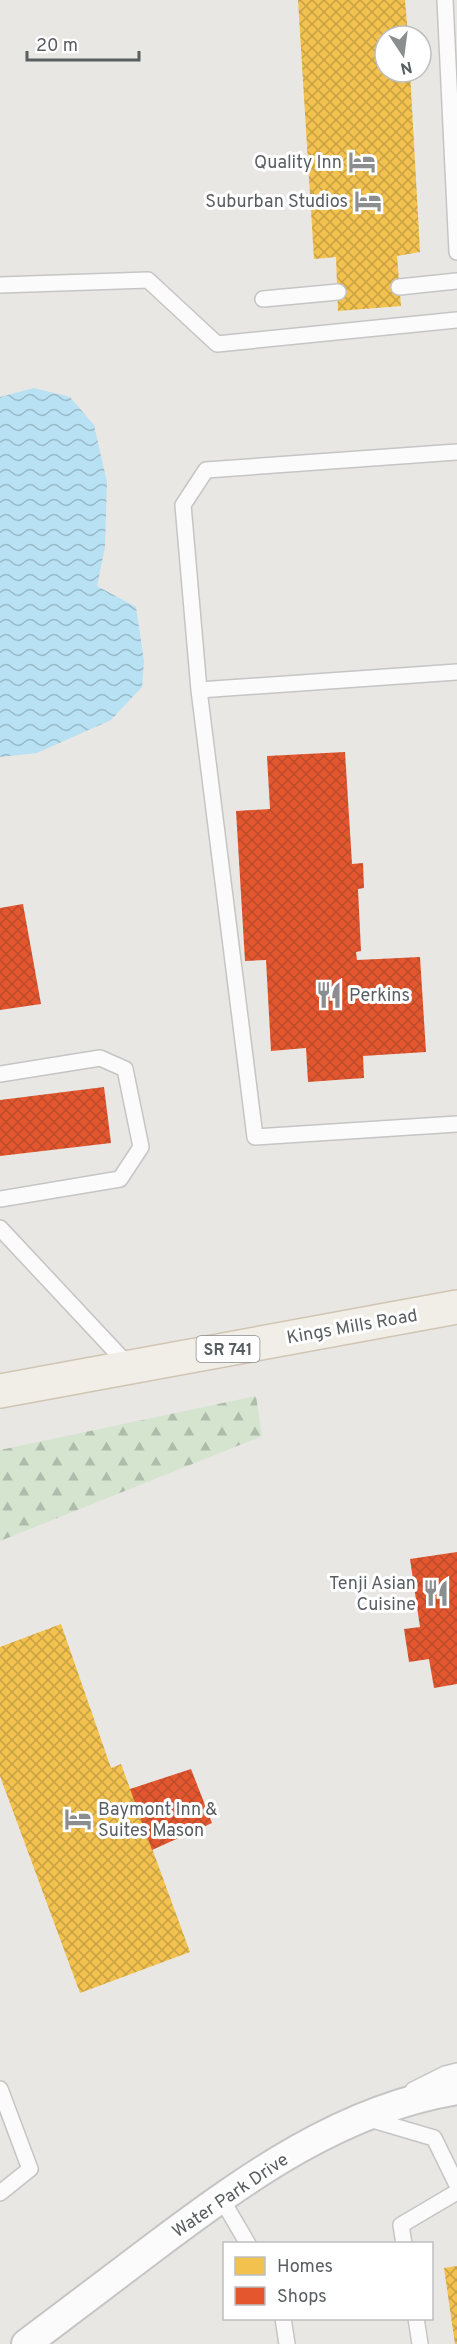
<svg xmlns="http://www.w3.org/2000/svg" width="457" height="2344" viewBox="0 0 457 2344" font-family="Overpass,sans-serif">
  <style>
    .forest { fill: url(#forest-firs) }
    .water { fill: url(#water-waves) }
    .homes { fill: url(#homes-cross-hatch) }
    .shops { fill: url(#shops-cross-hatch) }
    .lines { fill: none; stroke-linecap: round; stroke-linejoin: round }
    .service-casing { stroke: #c5c5c5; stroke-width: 18 }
    .minor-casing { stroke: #c5c5c5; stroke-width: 32 }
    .primary-casing { stroke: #d0c4b2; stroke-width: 36 }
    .service { stroke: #fcfbfb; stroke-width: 15 }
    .minor { stroke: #fcfbfb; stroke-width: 28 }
    .primary { stroke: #f1eee7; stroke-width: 33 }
    .labels { text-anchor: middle; stroke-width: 6; stroke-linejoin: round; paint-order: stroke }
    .shield { fill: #fff; stroke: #8b8e90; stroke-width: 1.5 }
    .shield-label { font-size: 16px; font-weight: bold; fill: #595e61 }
    .poi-label { font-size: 18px; fill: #595e61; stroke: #fff; text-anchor: end }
    .street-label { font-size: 18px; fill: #595e61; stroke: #fff }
  </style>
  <defs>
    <pattern id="forest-firs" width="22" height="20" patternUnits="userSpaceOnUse" patternTransform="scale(1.5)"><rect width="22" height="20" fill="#d4e4cf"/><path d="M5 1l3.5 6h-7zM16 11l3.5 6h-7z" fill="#afbcab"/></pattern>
    <pattern id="water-waves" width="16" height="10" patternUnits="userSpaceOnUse" patternTransform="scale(1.5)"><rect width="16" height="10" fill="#b8e1f3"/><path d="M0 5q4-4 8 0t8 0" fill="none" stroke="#99bac8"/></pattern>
    <pattern id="homes-cross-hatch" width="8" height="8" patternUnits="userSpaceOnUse" patternTransform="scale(1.5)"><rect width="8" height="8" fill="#f2c14e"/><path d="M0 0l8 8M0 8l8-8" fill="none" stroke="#c7a044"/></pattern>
    <pattern id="shops-cross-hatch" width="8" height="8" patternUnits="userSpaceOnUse" patternTransform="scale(1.5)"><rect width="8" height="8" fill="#e4572e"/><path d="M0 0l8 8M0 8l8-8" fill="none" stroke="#bc4b2b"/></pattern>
  </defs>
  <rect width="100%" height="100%" fill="#e9e7e4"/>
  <path class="forest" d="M256,1396l6,40 -262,105v-91z"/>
  <path class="water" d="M34,388l36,9 24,28 13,57 -2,65 -8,39 39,21 8,54 -2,26 -31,33 -74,33 -37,4v-360z"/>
  <path class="homes" d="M298,0h107l3,36h-23v36h25l10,180 -23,4 4,50 -63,5 -2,-54 -22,2z
    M61,1624l50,144 10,-4 69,188 -110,41 -80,-217v-129z
    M457,2266v78h-2l-11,-76z"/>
  <path class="shops" d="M345,752l7,112 11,-1 1,25 -6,1 3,62 -5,1 1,8 63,-3 6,95 -63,4 1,22 -56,4 -2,-34 -35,3 -5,-91 -21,1 -9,-150 34,-2 -3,-53z
    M23,904l18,100 -41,6v-102z
    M104,1087l7,56 -111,13v-56z
    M457,1552v132l-23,4 -5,-29 -20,3 -5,-33 16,-2 -10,-68z
    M191,1769l21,54 -60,27 -22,-61z"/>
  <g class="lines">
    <defs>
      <path id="service" d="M445,0l12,252
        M0,285l148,-5 69,64 240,-24
        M399,287l58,-6
        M263,299l75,-7
        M457,452l-251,18 -23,35 16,185 56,447 202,-13
        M199,690l258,-18
        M0,1074l100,-16 25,11 16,78 -21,32 -120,20
        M0,1228l130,139
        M0,2089l30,80 -30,24
        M413,2090l32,-16 12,-3
        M366,2118l68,20 23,47
        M221,2198l27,46
        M404,2244l-3,-19 56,-33
        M283,2318l4,26
        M416,2318l4,26"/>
      <path id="minor" d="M26,2344c43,-33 87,-66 131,-99 91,-68 185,-136 300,-155"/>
      <path id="primary" d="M0,1391l457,-84"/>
    </defs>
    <use href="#service" class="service-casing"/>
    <use href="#minor" class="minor-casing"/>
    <use href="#primary" class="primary-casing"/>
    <use href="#service" class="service"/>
    <use href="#minor" class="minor"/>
    <use href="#primary" class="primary"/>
  </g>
  <defs>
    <symbol id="hotel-bare" viewBox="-9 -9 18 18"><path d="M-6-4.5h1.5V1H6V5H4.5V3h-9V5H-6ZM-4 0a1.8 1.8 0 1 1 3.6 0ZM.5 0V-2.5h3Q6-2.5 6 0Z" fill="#8b8e8f" stroke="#fff" stroke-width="2.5" paint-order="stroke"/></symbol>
    <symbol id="restaurant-bare" viewBox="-9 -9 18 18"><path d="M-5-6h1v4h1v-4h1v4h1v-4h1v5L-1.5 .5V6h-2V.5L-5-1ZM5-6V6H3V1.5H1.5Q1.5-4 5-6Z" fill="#8b8e8f" stroke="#fff" stroke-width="2.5" paint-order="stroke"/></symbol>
  </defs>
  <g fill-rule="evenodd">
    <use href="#hotel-bare" x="343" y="143" width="38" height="38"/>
    <use href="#hotel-bare" x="349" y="182" width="38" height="38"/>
    <use href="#restaurant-bare" x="310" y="976" width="38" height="38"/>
    <use href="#restaurant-bare" x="417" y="1574" width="38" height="38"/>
    <use href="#hotel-bare" x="59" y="1800" width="38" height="38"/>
  </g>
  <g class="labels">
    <rect class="shield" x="196.5" y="1336" width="63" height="26" rx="4.5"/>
    <g class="shield-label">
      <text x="228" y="1355">SR 741</text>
    </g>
    <g class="poi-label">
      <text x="342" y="168">Quality Inn</text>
      <text x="348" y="207">Suburban Studios</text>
      <text x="349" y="1001" text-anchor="start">Perkins</text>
      <text x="416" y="1589">Tenji Asian<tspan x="416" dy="21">Cuisine</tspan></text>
      <text x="98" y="1815" text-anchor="start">Baymont Inn &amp;<tspan x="98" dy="21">Suites Mason</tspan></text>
    </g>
    <g class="street-label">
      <text transform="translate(352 1326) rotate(-10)" y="6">Kings Mills Road</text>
      <text transform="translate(230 2195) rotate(-34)" y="6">Water Park Drive</text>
    </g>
  </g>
  <rect x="223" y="2242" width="210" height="78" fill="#ffffff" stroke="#bdbfc0" stroke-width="1.5"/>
  <rect x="235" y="2257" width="30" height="18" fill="#f2c14e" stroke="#bdbfc0" stroke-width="1.5"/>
  <text x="277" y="2272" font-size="18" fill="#595e61">Homes</text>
  <rect x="235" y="2287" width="30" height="18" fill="#e4572e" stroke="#bdbfc0" stroke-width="1.5"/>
  <text x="277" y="2302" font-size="18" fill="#595e61">Shops</text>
  <g transform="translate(403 54) rotate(167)"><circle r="28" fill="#ffffff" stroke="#bdbfc0" stroke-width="1.5"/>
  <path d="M0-4.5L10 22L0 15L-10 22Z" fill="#8b8e8f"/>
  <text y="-9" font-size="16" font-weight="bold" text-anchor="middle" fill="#595e61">N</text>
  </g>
  <path d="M27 51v9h112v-9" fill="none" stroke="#595e61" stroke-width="3"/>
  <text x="36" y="51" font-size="18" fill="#595e61" stroke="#ffffff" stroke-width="4.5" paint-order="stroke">20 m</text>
</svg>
